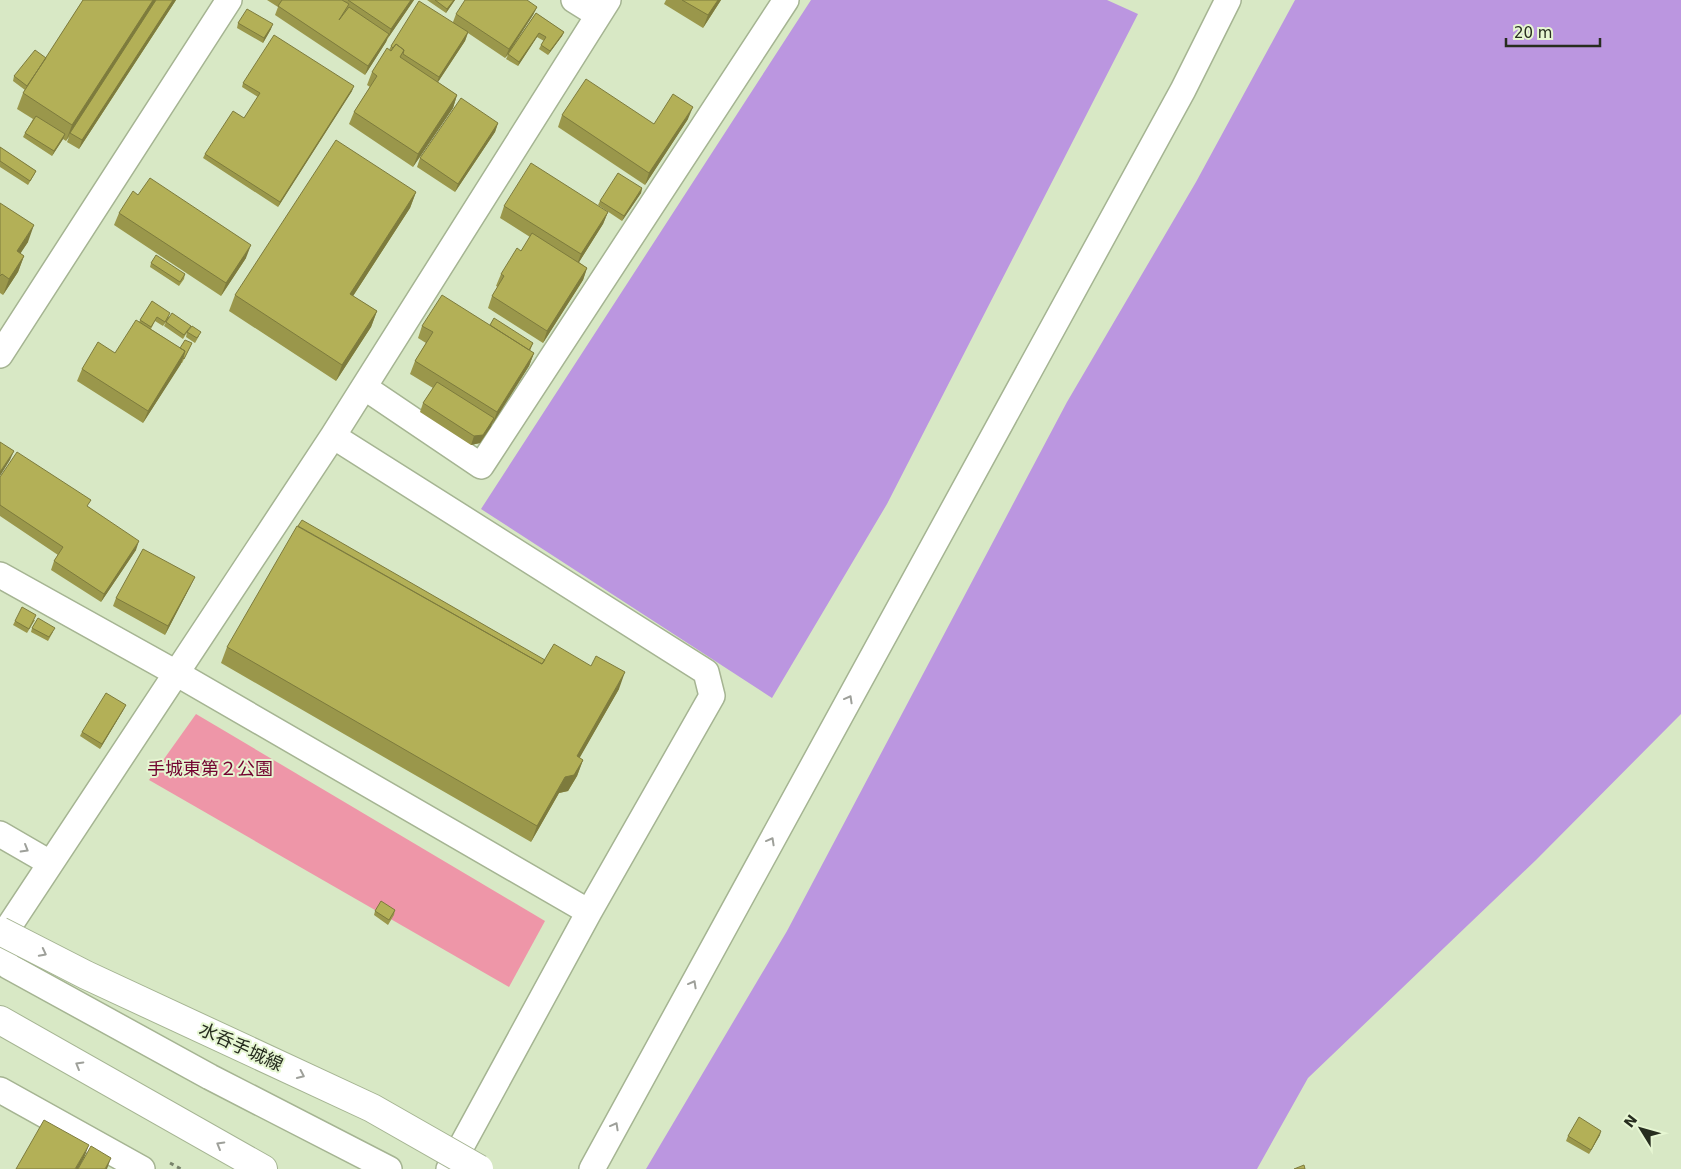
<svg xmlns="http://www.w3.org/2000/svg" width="1681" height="1169" viewBox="0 0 1681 1169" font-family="'DejaVu Sans','Noto Sans JP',sans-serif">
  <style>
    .green { fill: #ee96a8 }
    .water { fill: #bb96e0 }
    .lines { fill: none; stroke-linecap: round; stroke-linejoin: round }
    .street-casing { stroke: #a5b492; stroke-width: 28 }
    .secondary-casing { stroke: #a5b492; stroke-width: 30 }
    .path { stroke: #77826a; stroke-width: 3; stroke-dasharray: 4 4; stroke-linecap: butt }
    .street { stroke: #fff; stroke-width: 25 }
    .secondary { stroke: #fff; stroke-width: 28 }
    .secondary-bridge-casing { stroke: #a5b492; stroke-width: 30; stroke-linecap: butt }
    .secondary-bridge { stroke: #fff; stroke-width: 28 }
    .wall { fill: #9a974b }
    .shaded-wall { fill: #7d7b3d }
    .building { fill: #b3b057; stroke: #7d7b3d }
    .oneway { stroke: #9ea09a }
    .labels { text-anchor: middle; stroke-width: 4; stroke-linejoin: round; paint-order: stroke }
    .park-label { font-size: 18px; fill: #730330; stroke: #e6f6d2 }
    .street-label { font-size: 18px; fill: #272d1f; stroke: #e6f6d2 }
  </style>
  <rect width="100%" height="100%" fill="#d8e8c5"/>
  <path class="green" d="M196,714l349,207 -36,66 -360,-207z"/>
  <path class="water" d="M811,0h296l31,14 -251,490 -115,194 -291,-189z
    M1295,0h386v714l-145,146 -228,218 -51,91h-611l141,-238 280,-529 129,-220z"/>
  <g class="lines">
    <defs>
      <path id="street" d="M574,0l24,15
        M0,355l229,-355
        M364,387l117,79 305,-466
        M333,436l373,236 6,24 -123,216 -140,257
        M0,575l176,98 413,239
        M0,834l50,29
        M0,940l333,-504 275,-436
        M0,951l8,15 202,111 179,92
        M0,1090l142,79
        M592,1169l591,-1079 45,-90"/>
      <path id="secondary" d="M0,1020l263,149"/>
    </defs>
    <use href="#street" class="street-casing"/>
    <use href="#secondary" class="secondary-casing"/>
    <path class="path" d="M170,1163l11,6"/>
    <use href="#street" class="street"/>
    <use href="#secondary" class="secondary"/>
    <defs>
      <path id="secondary-bridge" d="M0,931l86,44 286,133 107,61"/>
    </defs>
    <use href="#secondary-bridge" class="secondary-bridge-casing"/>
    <use href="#secondary-bridge" class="secondary-bridge"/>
  </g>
  <path class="wall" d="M83,0h93l-97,149 -12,-7 2,-5 -3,4 -3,-2 -11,17 -29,-19 2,-4 8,-14 -16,-10 6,-16 2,-3 -12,-9 1,-5 32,-18z
    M267,0h147l-26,38 -2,4 -21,33 -90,-60 3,-8z
    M427,0h28l-9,13z
    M666,0h55l-18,28 -39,-24z
    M537,7l-4,8 -22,34 25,-36 28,19 -2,4 -14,19 -9,-6 2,-4 3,-4 -7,-4 -19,29 -12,-7 2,-4 -3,3 -37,-25 -3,8 -27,41 19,13 -4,13 -40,59 -64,-43 5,-12 16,-25 -3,-2 5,-13 17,-22 2,-4 62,-24 3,-8z
    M238,23l33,6 -8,14 -26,-15z
    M243,83l109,8 -74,116 -75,-49 2,-4 39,-36 14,-21 -16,-10z
    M562,115l92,9 34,-5 -43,66 -87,-58z
    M498,123l-3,9 -40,60 -38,-25 3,-9z
    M0,147l36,24 -2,4 -6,10 -28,-18z
    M642,188l-1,5 -19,28 -24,-16 2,-4z
    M416,192l-6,16 -57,88 24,15 -6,16 -35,54 -107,-70 6,-16z
    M0,203l28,39 -8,11 4,3 -6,16 -15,23 -3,-2z
    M504,206l104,6 -5,12 -24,38 8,6 -4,12 -40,63 -55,-35 4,-12 6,-9 -2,-1 5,-12 20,-23 9,-14 -30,-19z
    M119,213l127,45 -25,38 -107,-71z
    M151,263l34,11 -1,5 -5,7 -29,-19z
    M152,301l17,16 22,9 -8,13 -19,-13 2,-4 -3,4 -8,-5 -4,8 29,19 12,-5 -10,20h-1l-38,60 -66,-42 5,-12 33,-16 24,-31z
    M490,325l43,18 -3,8 4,2 -5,13 -49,77 -9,2 -51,-33 3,-9 10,-15 -23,-14 5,-13 11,-18 -8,-5 4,-12z
    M187,332l12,4 -4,7 -9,-6z
    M0,477l89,30 47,43 -35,52 -50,-32 3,-9 4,-6 -58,-39z
    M191,585l-26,50 -52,-29 3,-8z
    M35,620l-8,13 -14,-8 2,-4z
    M32,628l21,4 -5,9 -17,-9z
    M227,647l318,13 74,29 -40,69 4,2 -6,16 -9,15 -9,2 -28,49 -310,-179z
    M124,709l-24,40 -20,-13 2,-4z
    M395,910l-1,5 -6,10 -14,-10 1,-4z
    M1600,1135l-11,19 -23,-13 2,-5z"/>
  <path class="shaded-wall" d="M153,0h5l-88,133 -4,8 6,-16z
    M173,0h3l-97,149 3,-9z
    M411,0h3l-26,38 3,-9z
    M454,0h1l-9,13 1,-4z
    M718,0h3l-18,28 5,-13z
    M537,7l-4,8 -28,43 4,-9z
    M273,24l-2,5 -8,14 1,-5z
    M468,32l-3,9 -29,44 3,-8z
    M564,32l-2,4 -14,19 2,-4z
    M539,33l-2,4 -19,29 1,-4z
    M389,34l-3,8 -21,33 3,-9z
    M354,86l-2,5 -74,116 2,-5z
    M457,95l-4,13 -40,59 5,-13z
    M693,107l-5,12 -43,66 4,-12z
    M498,123l-3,9 -40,60 3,-8z
    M65,134l-2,5 -11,17 2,-5z
    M642,188l-1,5 -19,28 2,-5z
    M416,192l-6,16 -66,102 6,-16z
    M608,212l-5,12 -27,43 5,-13z
    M34,225l-6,17 -17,26 6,-17z
    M251,245l-5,13 -25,38 5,-13z
    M24,256l-6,16 -15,23 6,-16z
    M587,268l-4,12 -40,63 4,-12z
    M377,311l-6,16 -35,54 6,-16z
    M185,351l-4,13 -38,59 5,-12z
    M534,353l-5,13 -37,59 5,-13z
    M494,418l-3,9 -11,16 -9,2 3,-9z
    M14,451l-4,9 -10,16v-4z
    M139,541l-3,9 -35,52 3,-8z
    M195,577l-4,8 -26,50 3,-9z
    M625,672l-6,17 -48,84 6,-17z
    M126,705l-2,4 -24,40 2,-5z
    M583,760l-6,16 -9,15 -9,2 -28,49 6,-16 28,-49z
    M1601,1131l-1,4 -11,19 2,-4z
    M89,1145l-5,13 -6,11h-3z
    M111,1158l-4,11h-2z"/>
  <path class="building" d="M83,0h70l-81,125 -49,-32z
    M156,0h17l-91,140 -12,-7z
    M282,0h60l7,4 -10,16 10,-13 40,27 -21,32 -90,-60z
    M348,0h63l-20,29z
    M435,0h19l-7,9z
    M465,0h62l10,7 -28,42 -53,-35z
    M682,0h36l-10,15z
    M419,1l49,31 -29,45 -36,-23 1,-4 -8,-6 -3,4 -2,-2z
    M247,9l26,15 -9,14 -26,-15z
    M536,13l28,19 -14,19 -9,-6 5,-8 -7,-4 -20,29 -11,-8z
    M274,35l80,51 -74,116 -75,-48 28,-43 11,7 16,-25 -17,-10z
    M396,44l8,6 -4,7 57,38 -39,59 -64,-42 23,-36 -5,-4 15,-24 4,3z
    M35,50l11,8 -19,28 -13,-10z
    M586,79l68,45 19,-30 20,13 -44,66 -87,-58z
    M461,98l37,25 -40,61 -38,-26z
    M36,116l29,18 -11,17 -29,-18z
    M336,140l80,52 -66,102 27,17 -35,54 -107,-70z
    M0,147l36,24 -6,10 -30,-20z
    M531,163l77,49 -27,42 -77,-48z
    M618,173l24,15 -18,28 -24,-15z
    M150,178l101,67 -25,38 -107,-70 14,-22 5,4z
    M0,203l34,22 -17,26 7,5 -15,23 -7,-5 -2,2z
    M532,233l55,35 -40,63 -55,-35 12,-20 -3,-2 16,-26 4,3z
    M156,255l29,19 -5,8 -29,-19z
    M442,295l92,58 -37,59 -82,-51 18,-29 -11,-6z
    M152,301l18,12 -5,9 -8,-5 -6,10 -11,-7z
    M172,313l19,13 -7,9 -18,-13z
    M494,318l39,25 -4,7 -39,-25z
    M136,320l49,31 -37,60 -66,-42 16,-27 17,11z
    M192,326l9,6 -4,6 -10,-6z
    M185,340l7,3 -8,16 -1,-1 2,-7 -5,-3z
    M437,382l57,36 -11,17 -9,1 -51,-33z
    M0,442l14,9 -14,21z
    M17,452l74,48 -4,6 52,35 -35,53 -50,-33 9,-14 -63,-42v-28z
    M302,520l243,140 -3,4 -244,-138z
    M297,526l245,138 12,-20 37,22 5,-10 29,16 -48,84 6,4 -9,15 -9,2 -28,49 -310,-179z
    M143,549l52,28 -27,49 -52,-28z
    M22,607l14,8 -7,14 -14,-8z
    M38,618l17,10 -6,9 -17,-9z
    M106,693l20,12 -24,39 -20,-12z
    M381,901l14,9 -6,10 -14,-9z
    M1579,1117l22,14 -10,19 -23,-14z
    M44,1120l45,25 -14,24h-59z
    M91,1146l20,12 -6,11h-27z
    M1304,1165l1,4h-11z"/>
  <defs><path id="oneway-chevron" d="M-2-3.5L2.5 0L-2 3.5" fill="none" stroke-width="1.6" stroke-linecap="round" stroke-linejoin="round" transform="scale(1.25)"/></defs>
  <g class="oneway">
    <use href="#oneway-chevron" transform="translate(849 699) rotate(-61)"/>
    <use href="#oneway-chevron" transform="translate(771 841) rotate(-61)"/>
    <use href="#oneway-chevron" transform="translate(25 849) rotate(30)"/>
    <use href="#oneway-chevron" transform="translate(43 953) rotate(27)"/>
    <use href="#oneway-chevron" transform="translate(693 984) rotate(-61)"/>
    <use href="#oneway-chevron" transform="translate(79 1065) rotate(-150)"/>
    <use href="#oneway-chevron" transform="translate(301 1075) rotate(25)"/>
    <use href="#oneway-chevron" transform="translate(615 1126) rotate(-61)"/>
    <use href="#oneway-chevron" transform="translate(220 1145) rotate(-150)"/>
  </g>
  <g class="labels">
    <g class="park-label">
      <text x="210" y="775">手城東第２公園</text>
    </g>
    <g class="street-label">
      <text transform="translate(241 1047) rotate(25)" y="6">水呑手城線</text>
    </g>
  </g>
  <g transform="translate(1641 1129) rotate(307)" stroke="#e6f6d2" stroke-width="4" paint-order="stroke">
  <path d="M0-4L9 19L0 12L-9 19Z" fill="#272d1f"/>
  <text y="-8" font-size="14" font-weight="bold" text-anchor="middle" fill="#272d1f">N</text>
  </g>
  <path d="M1506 38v8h94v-8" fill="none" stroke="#272d1f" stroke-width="2.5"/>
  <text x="1514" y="38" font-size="15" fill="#272d1f" stroke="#e6f6d2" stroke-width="4" paint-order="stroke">20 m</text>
</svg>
